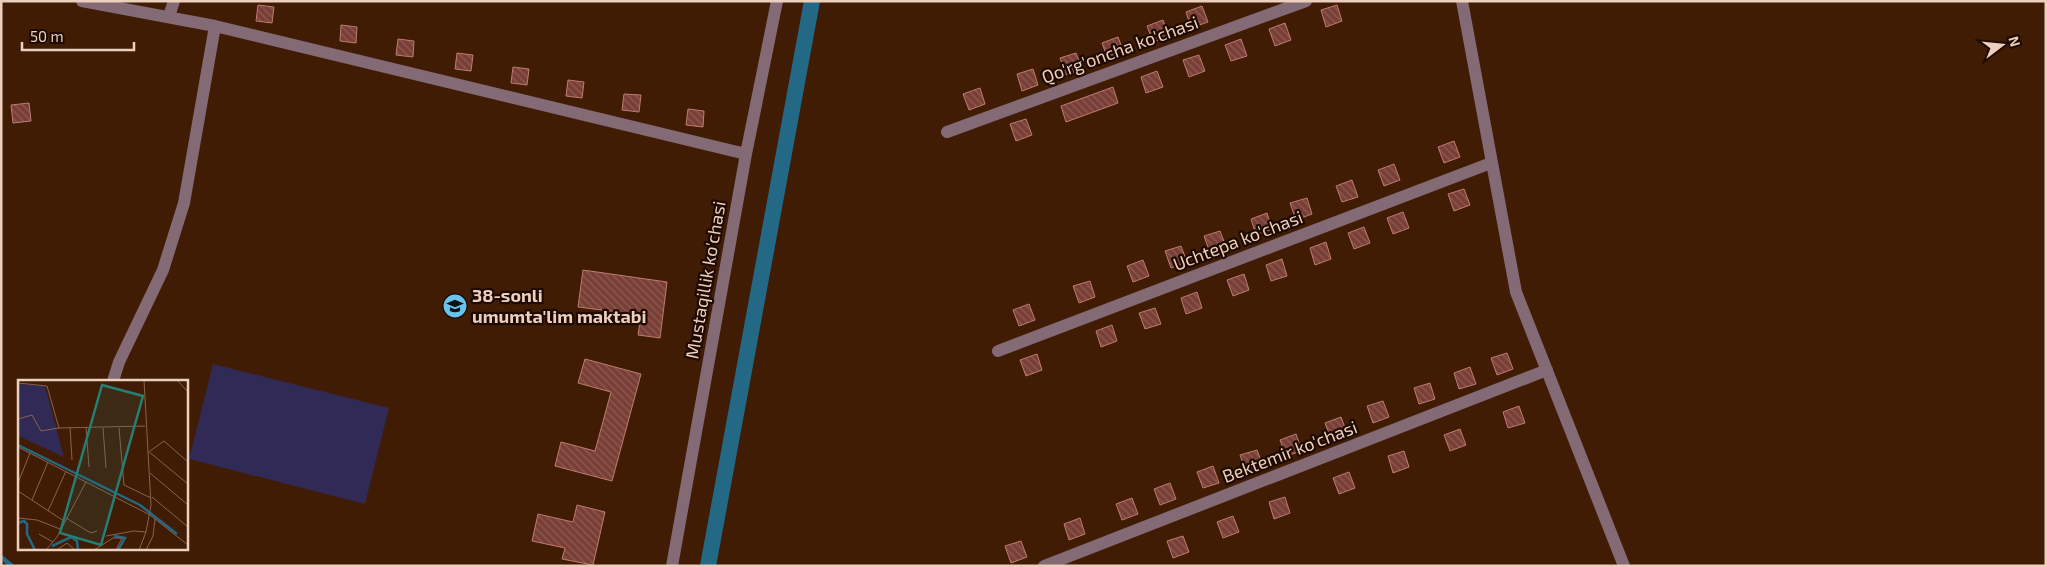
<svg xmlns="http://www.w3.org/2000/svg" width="2047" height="567" viewBox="0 0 2047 567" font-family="'Exo 2',sans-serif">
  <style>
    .green { fill: #312956 }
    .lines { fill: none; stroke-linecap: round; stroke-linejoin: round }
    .stream { stroke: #236885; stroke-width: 4.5 }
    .canal { stroke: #236885; stroke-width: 16 }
    .building { fill: url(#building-back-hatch); stroke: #bd7c72 }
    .minor { stroke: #836a75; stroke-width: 12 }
    .labels { text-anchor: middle; stroke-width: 4.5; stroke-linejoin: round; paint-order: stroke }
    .street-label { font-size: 18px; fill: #edcfbe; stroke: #1e0a01 }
    .poi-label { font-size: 18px; font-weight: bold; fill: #edcfbe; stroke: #1e0a01; text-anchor: start }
    .inset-river { fill: none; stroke: #236885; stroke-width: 2.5 }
    .inset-road { fill: none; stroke: #85644e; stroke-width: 1 }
    .view { fill: #257f76; fill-opacity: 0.15; stroke: #257f76; stroke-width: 2.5 }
    .inset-edge { fill: none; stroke: #edcfbe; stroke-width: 2.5 }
  </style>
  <defs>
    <pattern id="building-back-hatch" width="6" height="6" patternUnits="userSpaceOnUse" patternTransform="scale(1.25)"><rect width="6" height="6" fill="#793f37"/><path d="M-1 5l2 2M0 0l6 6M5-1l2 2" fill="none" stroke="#8c5a52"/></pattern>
  </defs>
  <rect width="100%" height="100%" fill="#401c04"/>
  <path class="green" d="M213,364l176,44 -24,96 -176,-45z"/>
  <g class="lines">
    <path class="stream" d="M1,557l11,9"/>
    <path class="canal" d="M708,566l104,-565"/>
  </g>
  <path class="building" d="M258,5l16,2 -2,16 -16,-2z
    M1337,5l5,16 -16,6 -5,-17z
    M1202,6l6,16 -17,6 -5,-16z
    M1163,20l6,17 -16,5 -6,-16z
    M1285,23l6,17 -16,6 -6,-17z
    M341,25l16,2 -1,16 -16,-2z
    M1118,37l6,16 -16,6 -6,-16z
    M398,39l16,2 -1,16 -17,-2z
    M1241,39l6,17 -16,5 -6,-16z
    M457,53l16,2 -2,16 -16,-2z
    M1076,53l6,16 -16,6 -6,-17z
    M1199,55l6,16 -16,6 -6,-17z
    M513,67l16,2 -2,16 -16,-2z
    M1033,69l5,16 -16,6 -5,-17z
    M1157,71l6,16 -17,6 -5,-16z
    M568,80l16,2 -2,16 -16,-2z
    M1113,87l5,16 -52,19 -5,-16z
    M980,88l5,16 -16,6 -6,-16z
    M624,94l17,1 -2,17 -17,-2z
    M29,103l2,18 -18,2 -2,-18z
    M688,109l16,2 -1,16 -17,-2z
    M1026,119l6,16 -16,6 -6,-17z
    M1454,141l6,16 -16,6 -6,-16z
    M1394,164l6,16 -16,6 -6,-16z
    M1352,180l6,17 -16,5 -6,-16z
    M1464,189l6,16 -16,6 -6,-17z
    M1307,198l5,16 -16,6 -6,-17z
    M1403,212l6,16 -16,6 -6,-16z
    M1267,213l5,16 -16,6 -5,-16z
    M1364,227l6,16 -16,6 -6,-16z
    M1220,231l6,16 -16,6 -6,-17z
    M1326,242l5,17 -16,6 -5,-17z
    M1181,246l6,16 -16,6 -6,-17z
    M1282,259l5,17 -16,5 -5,-16z
    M1143,260l6,16 -16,6 -6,-16z
    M583,270l84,12 -7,56 -22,-3 3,-20 -63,-8z
    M1244,274l5,16 -16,6 -6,-16z
    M1090,281l5,16 -16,6 -6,-17z
    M1197,292l5,16 -16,6 -5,-16z
    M1029,304l6,16 -16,6 -6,-16z
    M1155,308l6,16 -16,5 -6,-16z
    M1112,325l5,16 -16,6 -5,-16z
    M1507,353l6,16 -16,6 -6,-17z
    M1037,354l5,16 -16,6 -6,-16z
    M585,359l56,15 -29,107 -57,-15 6,-24 34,9 16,-59 -33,-9z
    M1470,367l6,17 -17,5 -5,-16z
    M1430,383l5,16 -16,5 -5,-16z
    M1383,401l6,16 -16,6 -6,-17z
    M1519,406l6,17 -17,5 -5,-16z
    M1341,417l6,16 -16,6 -6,-16z
    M1460,429l6,16 -16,6 -6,-16z
    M1296,434l6,17 -16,5 -6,-16z
    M1257,450l6,16 -17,5 -6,-16z
    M1404,451l5,16 -16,6 -5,-17z
    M1213,466l6,17 -16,5 -6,-16z
    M1349,472l6,16 -16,6 -6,-16z
    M1170,483l6,16 -16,6 -6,-16z
    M1285,497l5,16 -16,6 -5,-17z
    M1132,498l6,16 -16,6 -6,-16z
    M577,505l28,7 -12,53 -31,-6 3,-11 -33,-7 6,-27 35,8z
    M1233,516l6,16 -16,6 -6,-16z
    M1080,518l5,16 -16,6 -5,-16z
    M1183,536l6,16 -16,6 -6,-17z
    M1021,541l6,16 -16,6 -6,-17z"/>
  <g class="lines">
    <path class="minor" d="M82,1l133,25 531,128
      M1462,1l54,291 108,274
      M169,16l5,-15
      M947,132l359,-131
      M998,351l493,-188
      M113,381l6,-19 44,-92 21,-67 31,-177
      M672,566l74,-412 31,-153
      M1044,566l503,-196"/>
  </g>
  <defs>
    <symbol id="school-disc" viewBox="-11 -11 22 22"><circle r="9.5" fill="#66c4ef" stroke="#1e0a01"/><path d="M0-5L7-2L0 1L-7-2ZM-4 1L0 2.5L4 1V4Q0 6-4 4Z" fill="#111"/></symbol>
  </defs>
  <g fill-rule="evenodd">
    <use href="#school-disc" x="441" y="292" width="28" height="28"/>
  </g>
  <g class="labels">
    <g class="street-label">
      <text transform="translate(1120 50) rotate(-20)" y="6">Qo'rg'oncha ko'chasi</text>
      <text transform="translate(1238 241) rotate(-21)" y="6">Uchtepa ko'chasi</text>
      <text transform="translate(706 280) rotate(-80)" y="6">Mustaqillik ko'chasi</text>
      <text transform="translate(1290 452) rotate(-21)" y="6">Bektemir ko'chasi</text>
    </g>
    <g class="poi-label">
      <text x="472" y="302">38-sonli<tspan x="472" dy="21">umumta'lim maktabi</tspan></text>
    </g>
  </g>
  <g transform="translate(18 380)">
    <rect width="170" height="170" fill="#401c04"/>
    <path d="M0,4l27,2 19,71 -46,-21z" fill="#312956"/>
    <path class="inset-river" d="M0,65l122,60 37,29M0,143l6,-2 3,3v10l8,16M96,156l11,2 -7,12M34,166l19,-9 6,4 1,9"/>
    <path class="inset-road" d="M159,0l11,12M0,3l29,3 12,42 86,-2M0,39l14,-4 9,16 18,-3M52,47l2,33M68,47l3,40M85,48l3,40M101,48l5,57 27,13M0,67l132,68M130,71l40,33M132,71l14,-10 24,21M132,93l38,32M0,103l12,-30M0,111l46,30M134,117l36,30M14,120l16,-38M30,131l18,-40M132,135l38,30M0,138l19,2 23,9M48,138l25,15 6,-2M21,154l14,8M88,156l28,-5 12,1M28,170l11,-13 29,-55M39,170l10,-7 8,7M76,170l19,-12h9l-6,12M121,170l7,-18 5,-27 -7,-125M128,170l7,-14 2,-17"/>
    <path class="view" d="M84,5l41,11 -42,149 -41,-12z"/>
    <rect width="170" height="170" class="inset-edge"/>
  </g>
  <rect width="2047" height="567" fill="none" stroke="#edcfbe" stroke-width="5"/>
  <g transform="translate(2002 45) rotate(74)" stroke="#1e0a01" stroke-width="4" paint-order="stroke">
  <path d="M0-4L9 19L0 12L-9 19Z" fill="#edcfbe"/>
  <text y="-8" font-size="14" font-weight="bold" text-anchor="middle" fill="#edcfbe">N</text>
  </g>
  <path d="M22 42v8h112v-8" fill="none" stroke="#edcfbe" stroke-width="2.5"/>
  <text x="30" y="42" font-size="15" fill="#edcfbe" stroke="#1e0a01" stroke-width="4" paint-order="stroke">50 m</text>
</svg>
